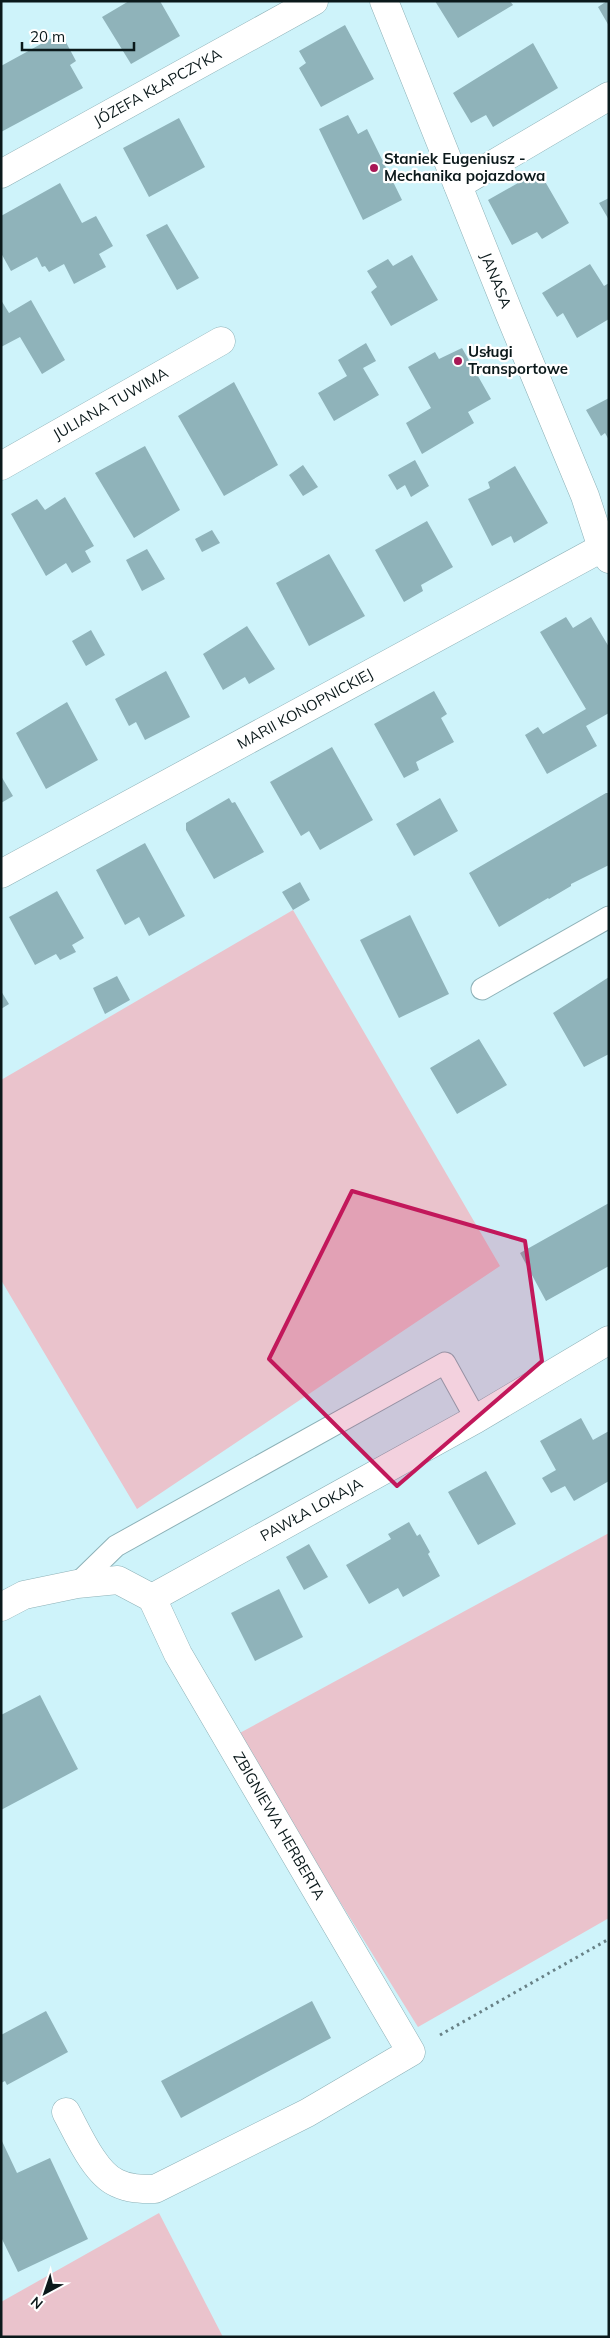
<svg xmlns="http://www.w3.org/2000/svg" width="610" height="2338" viewBox="0 0 610 2338" font-family="Mulish,sans-serif">
  <style>
    .green { fill: #eac3cc }
    .building { fill: #8fb3ba }
    .lines { fill: none; stroke-linecap: round; stroke-linejoin: round }
    .lane-casing { stroke: #8db1b7; stroke-width: 23 }
    .street-casing { stroke: #8db1b7; stroke-width: 29 }
    .path { stroke: #688186; stroke-width: 3; stroke-dasharray: 2.5 4; stroke-linecap: butt }
    .lane { stroke: #fff; stroke-width: 21 }
    .street { stroke: #fff; stroke-width: 28 }
    .marked { fill: #c2185b; fill-opacity: 0.2; stroke: #c2185b; stroke-width: 4; stroke-linejoin: round }
    .poi-dot { fill: #a81755; stroke: #fff; stroke-width: 2 }
    .labels { text-anchor: middle; stroke-width: 4.5; stroke-linejoin: round; paint-order: stroke }
    .street-label { font-size: 15px; fill: #0b191b; stroke: #fff }
    .poi-label { font-size: 15px; font-weight: bold; fill: #0b191b; stroke: #fff; text-anchor: start }
  </style>
  <rect width="100%" height="100%" fill="#cef3fa"/>
  <path class="green" d="M293,910l207,356 -363,243 -136,-229v-200z
    M609,1533v385l-191,109 -182,-292z
    M159,2213l64,124h-222v-35z"/>
  <path class="building" d="M129,1h31l20,35 -49,28 -29,-47z
    M435,1h75l3,4 -55,33z
    M607,1h2v25l-11,-19z
    M345,25l29,54 -53,28 -22,-39 7,-5 -7,-12z
    M61,33l15,28 -6,4 13,23 -82,44v-66z
    M533,43l25,45 -65,39 -7,-12 -15,8 -18,-30z
    M348,115l10,19 9,-5 35,71 -39,20 -44,-91z
    M179,118l26,49 -56,30 -26,-49z
    M539,171l30,52 -27,16 -5,-7 -25,13 -24,-45z
    M60,183l22,40 14,-7 17,30 -14,8 7,13 -32,17 -10,-20 -15,8 -4,-6 -3,1 -5,-10 -26,14 -10,-18v-37z
    M609,198v22l-10,-17z
    M167,224l32,54 -22,12 -31,-55z
    M412,255l26,45 -47,26 -20,-34 6,-5 -10,-16 21,-12 5,7z
    M590,264l14,22 5,-3v36l-32,19 -14,-25 -6,4 -15,-24z
    M1,300l8,13 22,-13 34,60 -23,14 -22,-37 -19,10z
    M366,343l10,18 -13,7 16,27 -45,26 -16,-28 29,-17 -9,-16z
    M462,348l29,51 -23,13 6,11 -52,31 -16,-31 25,-15 -23,-41 27,-15 4,7z
    M234,382l44,83 -54,31 -46,-80z
    M609,398v42l-4,-7 -4,3 -15,-26z
    M145,446l35,64 -46,28 -39,-65z
    M415,460l14,26 -18,11 -6,-12 -8,5 -9,-15z
    M303,465l15,22 -15,9 -14,-21z
    M515,466l33,57 -34,20 -3,-7 -19,10 -24,-47 22,-11 -2,-6z
    M65,497l29,49 -9,5 6,11 -19,11 -6,-10 -20,13 -35,-62 26,-15 8,11z
    M427,521l26,46 -32,18 2,6 -19,11 -29,-52z
    M212,530l8,13 -18,9 -7,-13z
    M147,549l18,30 -23,12 -16,-31z
    M329,554l36,62 -56,30 -33,-63z
    M566,617l7,11 18,-11 18,30v66l-23,13 11,20 -50,28 -22,-39 13,-8 5,7 43,-25 -46,-77z
    M247,626l28,43 -26,15 -4,-7 -22,13 -20,-36z
    M91,630l14,25 -19,11 -14,-25z
    M166,671l24,46 -45,23 -9,-18 -7,4 -14,-27z
    M434,691l13,23 -6,4 13,24 -38,20 3,8 -15,8 -30,-54z
    M67,702l31,58 -52,29 -30,-56z
    M332,747l41,73 -53,30 -11,-19 -8,5 -31,-54z
    M1,776l12,20 -12,7z
    M606,793h3v72l-38,19v2l-22,13 -1,-1 -49,29 -30,-54z
    M229,798l3,5 3,-1 29,50 -50,27 -28,-49v-7z
    M440,798l18,33 -44,25 -18,-32z
    M145,843l40,73 -36,20 -10,-19 -14,8 -29,-55z
    M300,882l10,18 -17,10 -11,-18z
    M57,891l27,47 -12,7 4,7 -16,8 -4,-6 -21,11 -26,-48z
    M410,915l39,79 -50,24 -39,-78z
    M117,976l13,24 -25,14 -12,-26z
    M609,977v77l-25,13 -31,-54z
    M1,991l8,13 -8,5z
    M479,1039l28,46 -50,29 -27,-46z
    M609,1203v63l-63,35 -26,-48z
    M581,1418l12,22 16,-9v50l-35,20 -9,-15 -14,7 -9,-15 14,-8 -16,-29z
    M486,1471l30,53 -38,21 -30,-53z
    M409,1522l8,14 3,-2 10,18 -2,2 12,22 -37,21 -5,-9 -29,16 -23,-39 45,-26 -3,-5z
    M309,1544l19,33 -24,13 -18,-33z
    M279,1589l24,48 -48,24 -24,-48z
    M40,1695l38,74 -77,41v-95z
    M312,2001l19,37 -150,80 -20,-37z
    M46,2011l22,41 -61,33 -2,-4 -4,2v-48z
    M1,2139l16,34 33,-15 38,81 -70,33 -17,-35z"/>
  <g class="lines">
    <defs>
      <path id="lane" d="M482,989l127,-72
        M77,1584l39,-38 329,-183 31,56"/>
      <g id="street">
        <path id="s1" d="M384,1l125,312 76,183 17,52 7,11"/>
        <path id="s2" d="M1,174l313,-173"/>
        <path d="M458,185l151,-89"/>
        <path id="s3" d="M1,466l220,-125"/>
        <path id="s4" d="M1,874l608,-330"/>
        <path id="s5" d="M1,1607l23,-12 53,-11 41,-4 34,18 324,-179 133,-79"/>
        <path d="M66,2112c11,20 29,62 51,71 12,6 24,6 38,6l152,-76 104,-61 -233,-398 -26,-56"/>
      </g>
    </defs>
    <use href="#lane" class="lane-casing"/>
    <use href="#street" class="street-casing"/>
    <path class="path" d="M440,2035l169,-96"/>
    <use href="#lane" class="lane"/>
    <use href="#street" class="street"/>
  </g>
  <path class="marked" d="M352,1191l173,50 17,120 -145,125 -128,-127z"/>
  <g class="poi-dot">
    <circle cx="374" cy="168" r="5"/>
    <circle cx="458" cy="361" r="5"/>
  </g>
  <g class="labels">
    <g class="street-label">
      <text dy="5" stroke="none"><textPath href="#s2" startOffset="179">JÓZEFA KŁAPCZYKA</textPath></text>
      <text dy="5" stroke="none"><textPath href="#s1" startOffset="301">JANASA</textPath></text>
      <text dy="5" stroke="none"><textPath href="#s3" startOffset="126">JULIANA TUWIMA</textPath></text>
      <text dy="5" stroke="none"><textPath href="#s4" startOffset="346">MARII KONOPNICKIEJ</textPath></text>
      <text dy="5" stroke="none"><textPath href="#s5" startOffset="342">PAWŁA LOKAJA</textPath></text>
      <text transform="translate(279 1826) rotate(60)" y="5">ZBIGNIEWA HERBERTA</text>
    </g>
    <g class="poi-label">
      <text x="384" y="164">Staniek Eugeniusz -<tspan x="384" dy="17">Mechanika pojazdowa</tspan></text>
      <text x="468" y="357">Usługi<tspan x="468" dy="17">Transportowe</tspan></text>
    </g>
  </g>
  <rect width="610" height="2338" fill="none" stroke="#0b191b" stroke-width="5"/>
  <g transform="translate(45 2293) rotate(220)" stroke="#ffffff" stroke-width="4" paint-order="stroke">
  <path d="M0-4L9 19L0 12L-9 19Z" fill="#0b191b"/>
  <text y="-8" font-size="14" font-weight="bold" text-anchor="middle" fill="#0b191b">N</text>
  </g>
  <path d="M22 42v8h112v-8" fill="none" stroke="#0b191b" stroke-width="2.5"/>
  <text x="30" y="42" font-size="15" fill="#0b191b" stroke="#ffffff" stroke-width="4" paint-order="stroke">20 m</text>
</svg>
